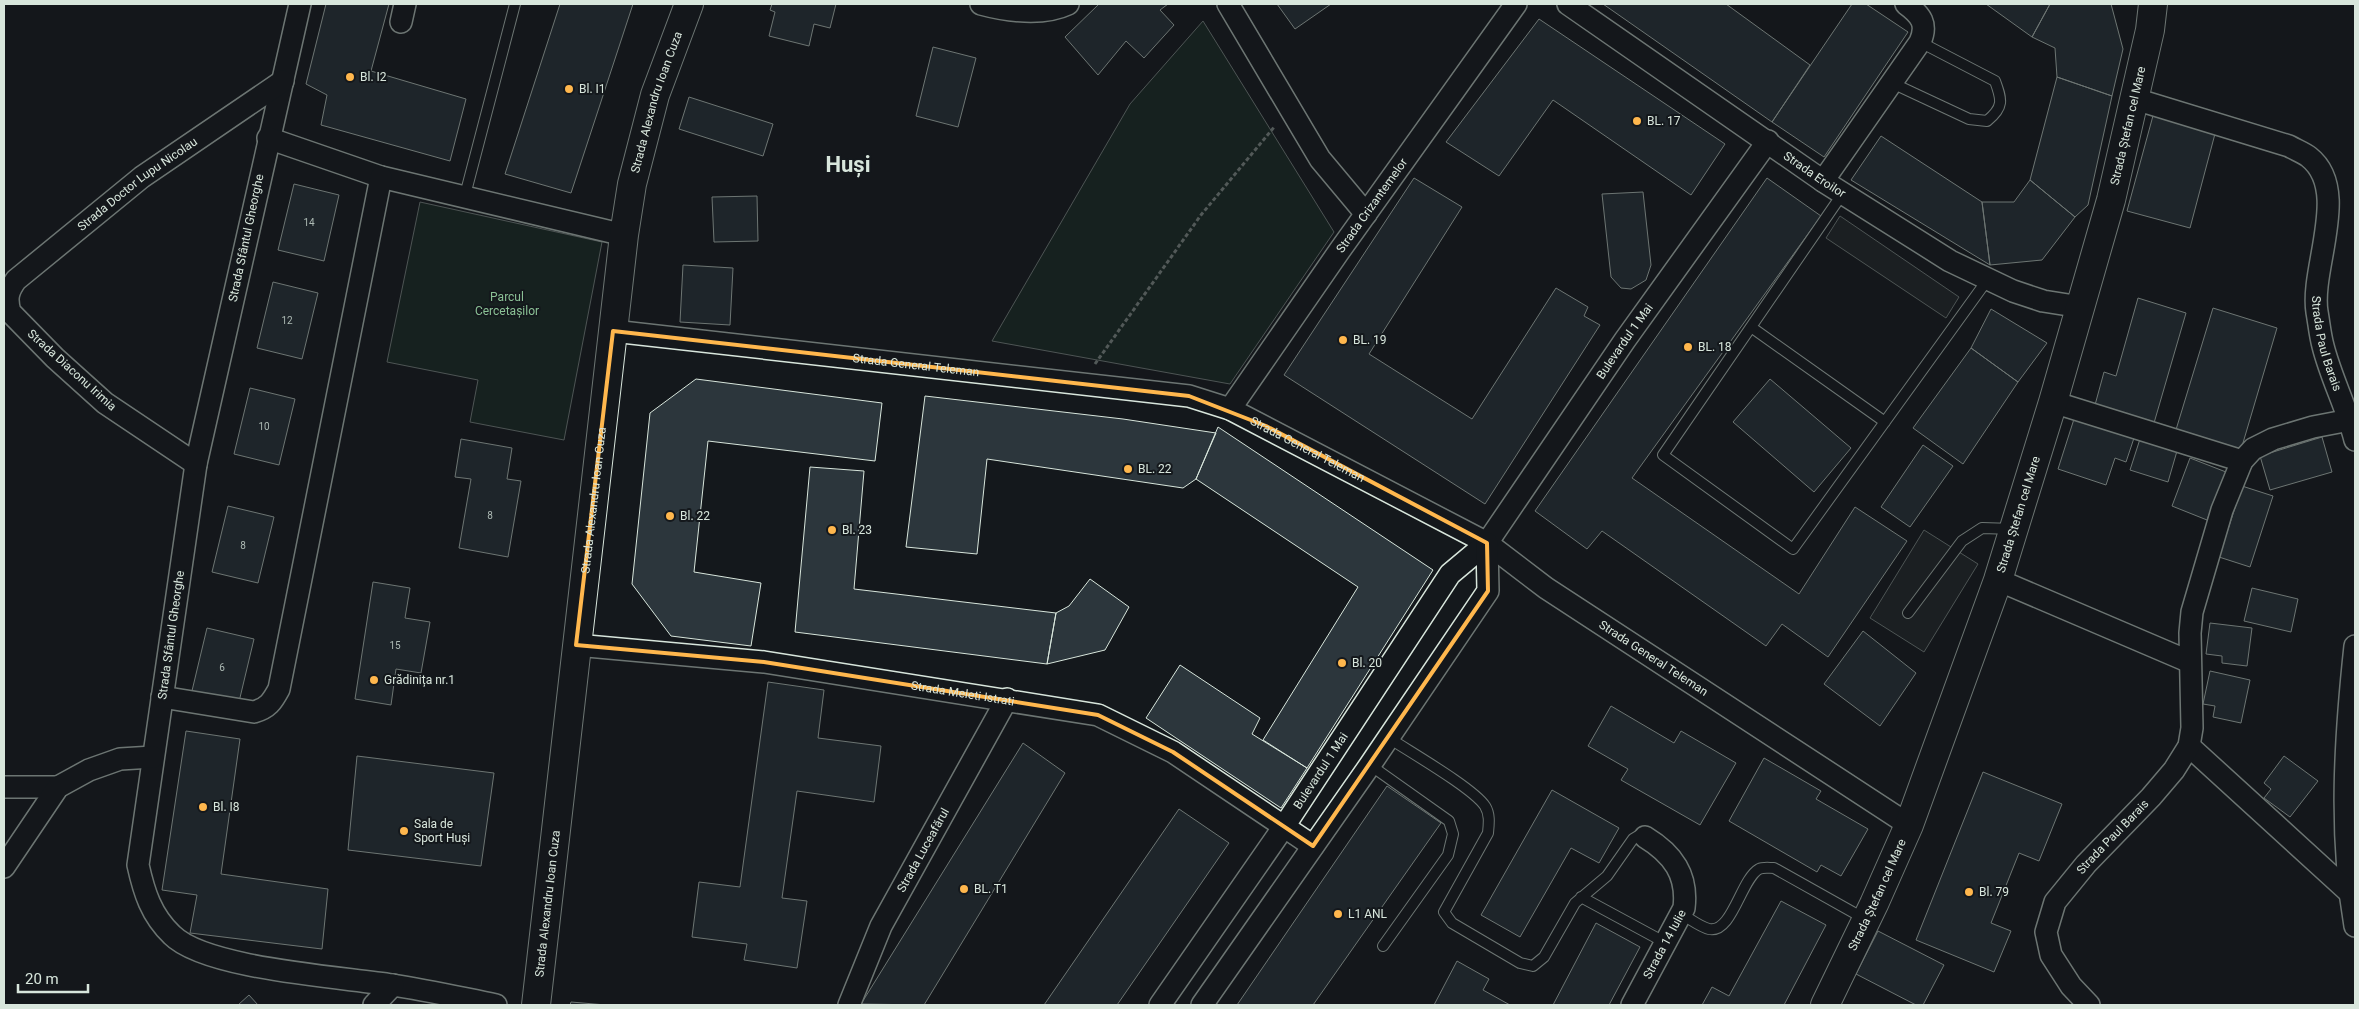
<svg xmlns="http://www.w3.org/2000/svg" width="2359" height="1009" viewBox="0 0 2359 1009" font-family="Roboto,sans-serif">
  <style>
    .green { fill: #1a2d24; stroke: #939e99 }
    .parking { fill: #24282b; stroke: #939e99 }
    .building { fill: #2c363c; stroke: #d8e6dc }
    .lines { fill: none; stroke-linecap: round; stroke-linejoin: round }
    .lane-casing { stroke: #d8e6dc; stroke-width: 12 }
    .street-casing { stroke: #d8e6dc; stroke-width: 24 }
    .secondary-casing { stroke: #d8e6dc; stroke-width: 30 }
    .highway-casing { stroke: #d8e6dc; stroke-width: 30 }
    .path { stroke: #9da8a2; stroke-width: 3; stroke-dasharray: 4 2.5; stroke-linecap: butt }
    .lane { stroke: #14181c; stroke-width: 10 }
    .street { stroke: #14181c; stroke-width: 21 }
    .secondary { stroke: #14181c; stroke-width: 28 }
    .highway { stroke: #14181c; stroke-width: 28 }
    .marked { fill: none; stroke: #ffb74d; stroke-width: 4; stroke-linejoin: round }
    .poi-dot { fill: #ffb74d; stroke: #14181c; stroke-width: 2 }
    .labels { text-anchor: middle; stroke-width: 4; stroke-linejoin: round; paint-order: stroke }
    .number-label { font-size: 10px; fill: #adbab4 }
    .poi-label { font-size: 12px; fill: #d8e6dc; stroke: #14181c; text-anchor: start }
    .street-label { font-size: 12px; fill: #d8e6dc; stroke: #14181c }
    .park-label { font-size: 12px; fill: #8ac095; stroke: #14181c }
    .town-label { font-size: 22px; font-weight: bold; fill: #d8e6dc; stroke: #14181c }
  </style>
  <rect width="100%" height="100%" fill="#14181c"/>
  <path class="green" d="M1203,21l131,211 -104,152 -238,-43 138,-237z
    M420,202l182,40 -38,198 -94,-18 8,-42 -91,-18z"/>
  <path class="parking" d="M1840,216l119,81 -13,21 -120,-80z
    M1924,530l54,34 -54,88 -54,-34z"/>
  <path class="building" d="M326,4h63l-18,67 95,28 -16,62 -129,-36 6,-30 -21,-11z
    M560,4h73l-62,189 -66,-19z
    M772,4h64l-6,24 -16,-4 -5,22 -40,-10 6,-24 -5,-2z
    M1099,4h69l-8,6 14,15 -30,33 -18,-17 -28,34 -33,-38z
    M1277,4h54l-36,25z
    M1603,4h123l84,61 -38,57z
    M1852,4h14l42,28 -84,125 -52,-35z
    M1986,4h64l-18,33z
    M2050,4h61l12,45 -11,47 -55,-19 -2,-29 -23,-11z
    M1539,19l186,125 -34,51 -138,-95 -54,76 -53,-34z
    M933,47l43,11 -18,69 -42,-11z
    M2057,77l55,19 -24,109 -13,12 -45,-37z
    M689,97l84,27 -10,32 -84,-27z
    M2154,112l62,18 -26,98 -63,-17z
    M1881,136l101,66 8,63 -139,-85z
    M1414,178l48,29 -93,147 103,65 84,-131 32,19 -4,9 16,9 -115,179 -201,-129z
    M1767,178l54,38 -189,262 167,116 56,-87 52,34 -79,116 -46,-33 -16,22 -164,-115 -15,18 -52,-38z
    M2030,180l45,37 -33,43 -52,5 -8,-63h32z
    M294,184l45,11 -15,66 -46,-11z
    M1643,192l8,73 -5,15 -15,9 -10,-1 -10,-11 -9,-83z
    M757,196l1,45 -44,1 -2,-45z
    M683,265l50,3 -3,57 -50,-3z
    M273,282l45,11 -16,66 -45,-11z
    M2138,298l48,15 -32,110 -59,-18 9,-33 12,4z
    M2213,308l64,20 -37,125 -65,-20z
    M1991,309l56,34 -29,39 -47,-34z
    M1971,348l47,34 -55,82 -50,-36z
    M696,379l186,24 -7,58 -167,-20 -14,131 67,11 -10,63 -80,-10 -39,-52 18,-171z
    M1770,379l81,69 -37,44 -81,-70z
    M250,388l45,11 -16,66 -45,-11z
    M925,396l198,23 93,14 -20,46 -13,9 -196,-29 -10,95 -71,-7z
    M2074,419l60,19 -8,24 -11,-4 -9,27 -48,-16z
    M1218,427l215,143 -126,198 -44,-28 95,-153 -162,-108z
    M2322,437l10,35 -62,18 -10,-34z
    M461,439l51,9 -5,31 14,2 -13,76 -49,-9 12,-69 -16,-2z
    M2140,439l37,12 -9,31 -38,-12z
    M1923,445l30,21 -43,61 -29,-20z
    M2190,458l36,14 -19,48 -35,-14z
    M810,467l54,4 -10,118 202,24 -9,51 -252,-32z
    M2242,486l31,10 -23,71 -31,-10z
    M228,506l46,11 -16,66 -46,-11z
    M1090,579l39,28 -24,43 -58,14 9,-51 13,-7z
    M373,582l37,6 -5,30 25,4 -9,51 -25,-4 -5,36 -36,-6z
    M2252,588l46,11 -7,33 -47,-11z
    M2210,623l42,5 -5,38 -25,-3v-7l-16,-2z
    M207,628l47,11 -16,67 -47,-11z
    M1863,631l53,42 -36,53 -56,-42z
    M1180,665l80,53 -8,16 55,34 -26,40 -135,-90z
    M2210,671l40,9 -9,43 -28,-6 2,-11 -12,-2z
    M768,682l56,8 -6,48 63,8 -7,56 -77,-11 -15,107 25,3 -10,67 -53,-8 3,-16 -55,-7 7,-55 41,5z
    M1611,706l63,37 7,-12 55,32 -36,62 -79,-45 7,-11 -40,-23z
    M186,731l54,8 -19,135 107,15 -6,60 -132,-16 7,-38 -35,-5z
    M1023,743l42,30 -141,232 -63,-1z
    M357,756l137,17 -13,93 -133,-16z
    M2284,756l34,25 -28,36 -26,-19 7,-9 -7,-6z
    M1764,758l57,33 -5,8 52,30 -27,47 -20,-11 -4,7 -88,-51z
    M1983,772l79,32 -23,57 -20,-8 -28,70 20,8 -17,41 -78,-32z
    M1387,786l54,37 -128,182h-76z
    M1552,790l67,38 -20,35 -28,-15 -51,89 -39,-22z
    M1179,809l50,34 -112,162h-73z
    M1781,901l45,24 -42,80h-82l10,-18 17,9z
    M1596,923l44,24 -31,58h-56z
    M1878,931l66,34 -21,40h-7l-60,-31z
    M1457,961l32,18 -6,11 27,15h-76z
    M249,995l9,10h-20z
    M571,1002l35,3h-36z"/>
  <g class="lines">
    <defs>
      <path id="lane" d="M1892,83l77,36 18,2c17,-14 15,-21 8,-40l-75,-39
        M1843,193l-180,262 130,94 195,-270
        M464,199l51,-195
        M1751,327l134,95
        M1908,613l54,-72 20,-13 31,1
        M1389,738c21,14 84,50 96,68 5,8 4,17 3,27l-44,79 8,11 68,40 13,3 11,-9 31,-54 32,-27 26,-37 5,-3 7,1
        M1370,765l79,56 4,13 -5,21 -65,91
        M1581,897l85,46
        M1681,914c8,4 19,13 28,15 23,5 32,-50 50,-60 4,-2 10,-1 15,-1l91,51"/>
      <g id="street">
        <path d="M300,4l-104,460 -58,401c6,27 13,50 34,70 34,34 170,42 220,50 35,5 69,13 104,20"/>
        <path d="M981,4c26,7 62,12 87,0"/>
        <path d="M1228,4l92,155 46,55"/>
        <path id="s1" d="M1568,4l255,177 127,80 63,30 30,10 38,6"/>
        <path d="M401,22l4,-18"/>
        <path id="s2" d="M2135,99l154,47c7,4 15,7 20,11 42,33 1,111 8,155 2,11 3,23 6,34 8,32 24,62 32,94"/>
        <path d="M268,138l113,39 243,58"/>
        <path d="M1823,181l97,-139c8,-18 1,-27 -14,-38"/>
        <path id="s3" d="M613,331l576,65 41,13 257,134 59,45 363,237"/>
        <path d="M2053,402l189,59"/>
        <path id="s4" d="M1230,409l110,-159 176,-246"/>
        <path id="s5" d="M196,464l-91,-61 -50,-45 -45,-46c-4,-14 -2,-21 6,-32l126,-103 141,-96"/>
        <path d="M1998,580l192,82"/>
        <path id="s6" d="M576,645l188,17 334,53 75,37 140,94"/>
        <path d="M2355,646c-10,93 -16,187 0,280"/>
        <path d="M162,697l92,15c14,-4 18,-10 25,-23l102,-512"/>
        <path d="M2189,746l160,146"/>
        <path d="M4,787h54"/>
        <path d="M4,867l54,-80 31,-17 31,-11 33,-2"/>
        <path d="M374,1005l19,-20"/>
        <path id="s7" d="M849,1005l32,-79 126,-227"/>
        <path id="s8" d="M1160,1005l125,-180 165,-251 37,-31 138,-203 143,-199"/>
        <path d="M1202,1005l168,-240 118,-174 -1,-48"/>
        <path id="s9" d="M1632,1005l52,-97c4,-33 -11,-54 -39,-71"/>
        <path id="s10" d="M2089,1005l-18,-19 -20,-31 -5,-23 9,-30 31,-38 65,-67 23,-27 15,-24 3,-18 -2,-95 2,-21 30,-102 20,-49 11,-12 20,-10 40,-12 42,-8"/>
      </g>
      <g id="secondary">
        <path id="s11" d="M1825,1005l49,-101 35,-79 89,-245 55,-178 58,-202 39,-170 3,-26"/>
      </g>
      <g id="highway">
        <path id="s12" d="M536,1005l88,-770 8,-51 23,-89 34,-91"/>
      </g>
    </defs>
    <use href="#lane" class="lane-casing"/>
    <use href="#street" class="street-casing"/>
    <use href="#secondary" class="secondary-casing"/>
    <use href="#highway" class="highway-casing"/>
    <path class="path" d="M1095,364l106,-149 74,-89"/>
    <use href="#lane" class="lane"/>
    <use href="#street" class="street"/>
    <use href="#secondary" class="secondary"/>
    <use href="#highway" class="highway"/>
  </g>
  <path d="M0 0H2359V1009H0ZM613,331l576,65 77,30 221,117 1,48 -175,255 -140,-94 -75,-37 -334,-53 -188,-17z" fill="#14181c" fill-opacity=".55" fill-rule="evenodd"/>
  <path class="marked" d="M613,331l576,65 77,30 221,117 1,48 -175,255 -140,-94 -75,-37 -334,-53 -188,-17z"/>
  <g class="poi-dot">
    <circle cx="350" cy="77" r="5"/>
    <circle cx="569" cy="89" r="5"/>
    <circle cx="1637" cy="121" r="5"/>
    <circle cx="1343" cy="340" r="5"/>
    <circle cx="1688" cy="347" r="5"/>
    <circle cx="1128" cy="469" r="5"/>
    <circle cx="670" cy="516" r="5"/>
    <circle cx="832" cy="530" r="5"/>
    <circle cx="1342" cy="663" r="5"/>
    <circle cx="374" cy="680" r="5"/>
    <circle cx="203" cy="807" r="5"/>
    <circle cx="404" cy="831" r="5"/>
    <circle cx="964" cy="889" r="5"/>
    <circle cx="1969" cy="892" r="5"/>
    <circle cx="1338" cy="914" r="5"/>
  </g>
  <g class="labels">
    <g class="number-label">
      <text x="309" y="226">14</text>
      <text x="287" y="324">12</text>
      <text x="264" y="430">10</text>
      <text x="490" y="519">8</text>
      <text x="243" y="549">8</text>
      <text x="395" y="649">15</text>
      <text x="222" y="671">6</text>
    </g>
    <g class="poi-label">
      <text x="360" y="81">Bl. I2</text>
      <text x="579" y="93">Bl. I1</text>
      <text x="1647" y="125">BL. 17</text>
      <text x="1353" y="344">BL. 19</text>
      <text x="1698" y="351">BL. 18</text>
      <text x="1138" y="473">BL. 22</text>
      <text x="680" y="520">Bl. 22</text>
      <text x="842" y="534">Bl. 23</text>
      <text x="1352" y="667">Bl. 20</text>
      <text x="384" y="684">Grădinița nr.1</text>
      <text x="213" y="811">Bl. I8</text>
      <text x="414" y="828">Sala de<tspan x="414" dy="14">Sport Huși</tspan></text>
      <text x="974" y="893">BL. T1</text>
      <text x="1979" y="896">Bl. 79</text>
      <text x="1348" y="918">L1 ANL</text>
    </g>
    <g class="street-label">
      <text dy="4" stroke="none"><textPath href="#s12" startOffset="912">Strada Alexandru Ioan Cuza</textPath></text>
      <text dy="4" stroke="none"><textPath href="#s11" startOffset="932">Strada Ștefan cel Mare</textPath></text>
      <text dy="4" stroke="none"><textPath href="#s1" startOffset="300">Strada Eroilor</textPath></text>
      <text dy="4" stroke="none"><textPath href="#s5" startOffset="430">Strada Doctor Lupu Nicolau</textPath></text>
      <text dy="4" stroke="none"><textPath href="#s4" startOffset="248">Strada Crizantemelor</textPath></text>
      <text transform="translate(246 238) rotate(-78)" y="4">Strada Sfântul Gheorghe</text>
      <text dy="4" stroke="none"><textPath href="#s8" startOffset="812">Bulevardul 1 Mai</textPath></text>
      <text dy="4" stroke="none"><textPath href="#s2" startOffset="378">Strada Paul Barais</textPath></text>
      <text dy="4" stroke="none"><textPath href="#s3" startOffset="305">Strada General Teleman</textPath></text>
      <text transform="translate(72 370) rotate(42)" y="4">Strada Diaconu Irimia</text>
      <text dy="4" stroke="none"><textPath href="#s3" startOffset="710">Strada General Teleman</textPath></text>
      <text dy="4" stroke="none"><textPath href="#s12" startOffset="508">Strada Alexandru Ioan Cuza</textPath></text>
      <text dy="4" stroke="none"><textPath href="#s11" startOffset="528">Strada Ștefan cel Mare</textPath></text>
      <text transform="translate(171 635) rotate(-82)" y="4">Strada Sfântul Gheorghe</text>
      <text dy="4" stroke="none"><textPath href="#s3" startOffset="1115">Strada General Teleman</textPath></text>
      <text dy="4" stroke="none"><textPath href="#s6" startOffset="390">Strada Meleti Istrati</textPath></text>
      <text dy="4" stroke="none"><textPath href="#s8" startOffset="284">Bulevardul 1 Mai</textPath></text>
      <text dy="4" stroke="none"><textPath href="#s10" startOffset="205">Strada Paul Barais</textPath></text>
      <text dy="4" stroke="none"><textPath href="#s7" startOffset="172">Strada Luceafărul</textPath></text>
      <text dy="4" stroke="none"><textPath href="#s11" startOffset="122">Strada Ștefan cel Mare</textPath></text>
      <text dy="4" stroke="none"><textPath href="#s12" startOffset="102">Strada Alexandru Ioan Cuza</textPath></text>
      <text dy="4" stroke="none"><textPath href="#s9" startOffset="69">Strada 14 Iulie</textPath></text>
    </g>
    <g class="park-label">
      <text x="507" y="301">Parcul<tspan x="507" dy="14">Cercetașilor</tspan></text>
    </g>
    <g class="town-label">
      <text x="848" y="172">Huși</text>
    </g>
  </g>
  <rect width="2359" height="1009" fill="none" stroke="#d8e6dc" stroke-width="10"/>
  <path d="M18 984v8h70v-8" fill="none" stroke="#d8e6dc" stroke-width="2.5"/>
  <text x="25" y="984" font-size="15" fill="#d8e6dc" stroke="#14181c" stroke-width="4" paint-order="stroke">20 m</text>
</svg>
